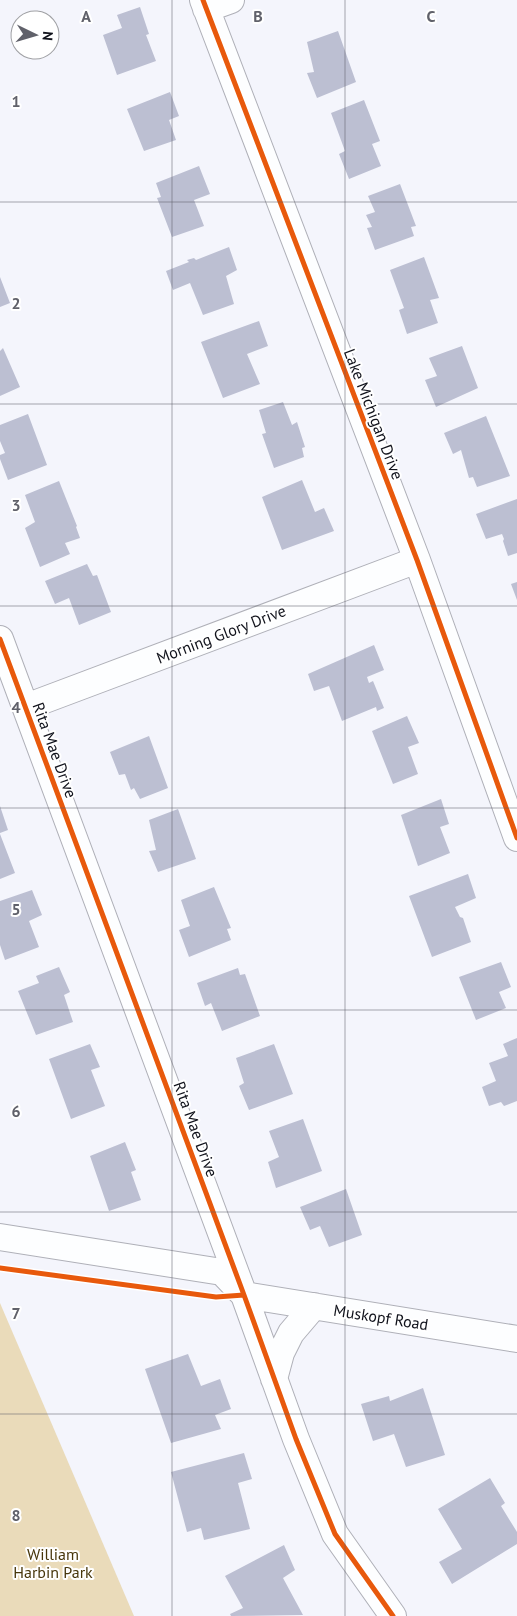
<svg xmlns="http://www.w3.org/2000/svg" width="517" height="1616" viewBox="0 0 517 1616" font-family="'PT Sans',sans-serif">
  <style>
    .green { fill: #eadbba }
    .building { fill: #bcbfd2 }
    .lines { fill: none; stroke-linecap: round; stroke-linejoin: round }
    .minor-casing { stroke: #afb0b8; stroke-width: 28 }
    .minor { stroke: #fdfeff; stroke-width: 26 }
    .cycleway-casing { stroke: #fff; stroke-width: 8 }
    .cycleway { stroke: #e8590c; stroke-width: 5 }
    .grid { fill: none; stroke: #60616a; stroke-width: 1; stroke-opacity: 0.55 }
    .labels { text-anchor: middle; stroke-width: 4; stroke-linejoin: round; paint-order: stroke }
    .street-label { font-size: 16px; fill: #10121b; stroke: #fff }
    .park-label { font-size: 16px; fill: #47360b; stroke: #fff }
    .grid-label { font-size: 16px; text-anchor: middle; font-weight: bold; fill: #60616a; stroke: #fff; stroke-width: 4; stroke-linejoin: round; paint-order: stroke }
  </style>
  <rect width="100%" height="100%" fill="#f4f5fc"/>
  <path class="green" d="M0,1303l134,313h-134z"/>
  <path class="building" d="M140,7l9,27 -3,1 10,26 -39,14 -14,-40 19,-7 -5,-13z
    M338,31l18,51 -39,16 -10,-25 7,-1 -7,-30z
    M170,92l9,24 -10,4 7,20 -32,11 -17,-42z
    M364,100l16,41 -8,3 9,22 -32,13 -10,-25 6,-3 -14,-38z
    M199,166l11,28 -16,6 10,26 -32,11 -15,-39 4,-1 -5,-14z
    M400,184l16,42 -5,1 3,9 -39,14 -8,-22 5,-1 -6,-12 9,-3 -7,-16z
    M229,247l8,23 -11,6 8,28 -31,11 -13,-32 -17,7 -7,-19 23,-9 -2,-2 7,-2 2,2z
    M424,257l15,41 -9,2 8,23 -31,11 -8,-24 5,-2 -14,-38z
    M0,277l10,26 -10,4z
    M259,321l9,25 -21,8 13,30 -37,14 -22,-56z
    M462,346l16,42 -42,19 -11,-27 12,-4 -8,-18z
    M3,348l17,39 -20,9v-45z
    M283,402l9,23 5,-3 8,25 -3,1 2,9 -30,11 -12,-34 4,-1 -7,-23z
    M28,414l19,51 -39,15 -8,-21v-4l5,-2 -5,-12v-16z
    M486,416l24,60 -33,11 -4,-10 -4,1 -8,-28 -8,4 -9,-21z
    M302,480l13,32 9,-4 10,23 -52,19 -20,-53z
    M59,481l18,45 -1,1 4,11 -15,5 5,11 -30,13 -15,-39 10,-6 -10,-27z
    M517,499v54l-9,3 -5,-15 1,-2 -2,-5 -16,5 -10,-25z
    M87,564l6,12 4,-1 14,37 -32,13 -10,-27 -14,6 -10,-23z
    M517,582v18l-6,-16z
    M374,645l10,25 -17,7 2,6 4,-2 11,27 -7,3 -1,-4 -34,14 -13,-35 -15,5 -6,-17z
    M407,716l12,27 -11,4 10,27 -25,10 -21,-53z
    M149,736l19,52 -28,11 -6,-11 -3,2 -6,-16 -6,1 -9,-23z
    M441,799l8,25 -9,3 10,26 -32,13 -17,-51z
    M0,806l8,24 -8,3z
    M178,809l18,50 -38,13 -9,-21 7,-1 -7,-30z
    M0,834l15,39 -15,6z
    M468,874l8,24 -21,9 5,10 3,1 8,24 -39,15 -23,-61z
    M214,887l17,41 -4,1 4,11 -42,17 -10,-27 11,-4 -9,-26z
    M32,890l10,25 -13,6 10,26 -34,13 -5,-15v-44z
    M501,962l10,25 -12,5 7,16 -30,12 -17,-43z
    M59,967l11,25 -6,3 9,27 -37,13 -18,-44 21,-8 -3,-7z
    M238,968l2,7 5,-1 15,42 -38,15 -11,-28 -6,3 -8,-23z
    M517,1038v63l-13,5 -3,-4 -12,4 -7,-19 14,-6 -7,-18 19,-7 -5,-12z
    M90,1044l10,23 -9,3 14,36 -34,13 -22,-60z
    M274,1044l19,50 -44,16 -10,-24 5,-3 -8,-25z
    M303,1119l19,52 -46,17 -8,-26 11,-5 -10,-26z
    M125,1142l11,28 -5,2 10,28 -32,11 -19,-55z
    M346,1189l16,46 -33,12 -9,-21 -10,4 -10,-23z
    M188,1354l13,32 19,-7 11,30 -16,6 6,14 -50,14 -26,-74z
    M423,1388l22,67 -39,12 -12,-33 -21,7 -12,-37 28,-8 1,5z
    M244,1453l8,26 -14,4 12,46 -46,11 -3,-12 -14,4 -16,-60z
    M490,1478l15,25 -4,3 16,26v12l-65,40 -13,-22 23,-13 -24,-40z
    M284,1545l11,25 -12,8 20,37 -72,1 -1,-2 13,-6 -18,-32z"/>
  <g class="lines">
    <defs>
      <path id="minor" d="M203,0l214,560 100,278
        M206,9l25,-9
        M0,639l244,656 52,144 39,95 58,82
        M26,707l391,-147
        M0,1237l222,35 22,23 273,44
        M274,1379l7,-26 10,-20 23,-27"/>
    </defs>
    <use href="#minor" class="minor-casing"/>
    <use href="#minor" class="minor"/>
    <defs>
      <path id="cycleway" d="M203,0l214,560 100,278
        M0,639l244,656 52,144 39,95 58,82
        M0,1268l216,29 28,-2"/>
    </defs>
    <use href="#cycleway" class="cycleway-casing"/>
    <use href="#cycleway" class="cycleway"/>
  </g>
  <path class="grid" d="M172,0v1616M345,0v1616M0,202h517M0,404h517M0,606h517M0,808h517M0,1010h517M0,1212h517M0,1414h517"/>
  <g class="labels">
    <g class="street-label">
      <text transform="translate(374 414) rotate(69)" y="6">Lake Michigan Drive</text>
      <text transform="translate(221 634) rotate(-21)" y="6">Morning Glory Drive</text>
      <text transform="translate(55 750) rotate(70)" y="6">Rita Mae Drive</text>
      <text transform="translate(196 1129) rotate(70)" y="6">Rita Mae Drive</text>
      <text transform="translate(381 1317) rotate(9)" y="6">Muskopf Road</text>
    </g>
    <g class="park-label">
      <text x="53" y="1560">William<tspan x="53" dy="18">Harbin Park</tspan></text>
    </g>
  </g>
  <g class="grid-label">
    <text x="86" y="22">A</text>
    <text x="258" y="22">B</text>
    <text x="431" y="22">C</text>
    <text x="16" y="107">1</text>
    <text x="16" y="309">2</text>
    <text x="16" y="511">3</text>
    <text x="16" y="713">4</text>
    <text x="16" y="915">5</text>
    <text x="16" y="1117">6</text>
    <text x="16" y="1319">7</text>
    <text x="16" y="1521">8</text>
  </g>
  <g transform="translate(35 35) rotate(95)"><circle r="24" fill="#ffffff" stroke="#9fa0a4"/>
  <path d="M0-4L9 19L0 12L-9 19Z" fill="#60616a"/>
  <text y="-8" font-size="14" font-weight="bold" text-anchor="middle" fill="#10121b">N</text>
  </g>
</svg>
